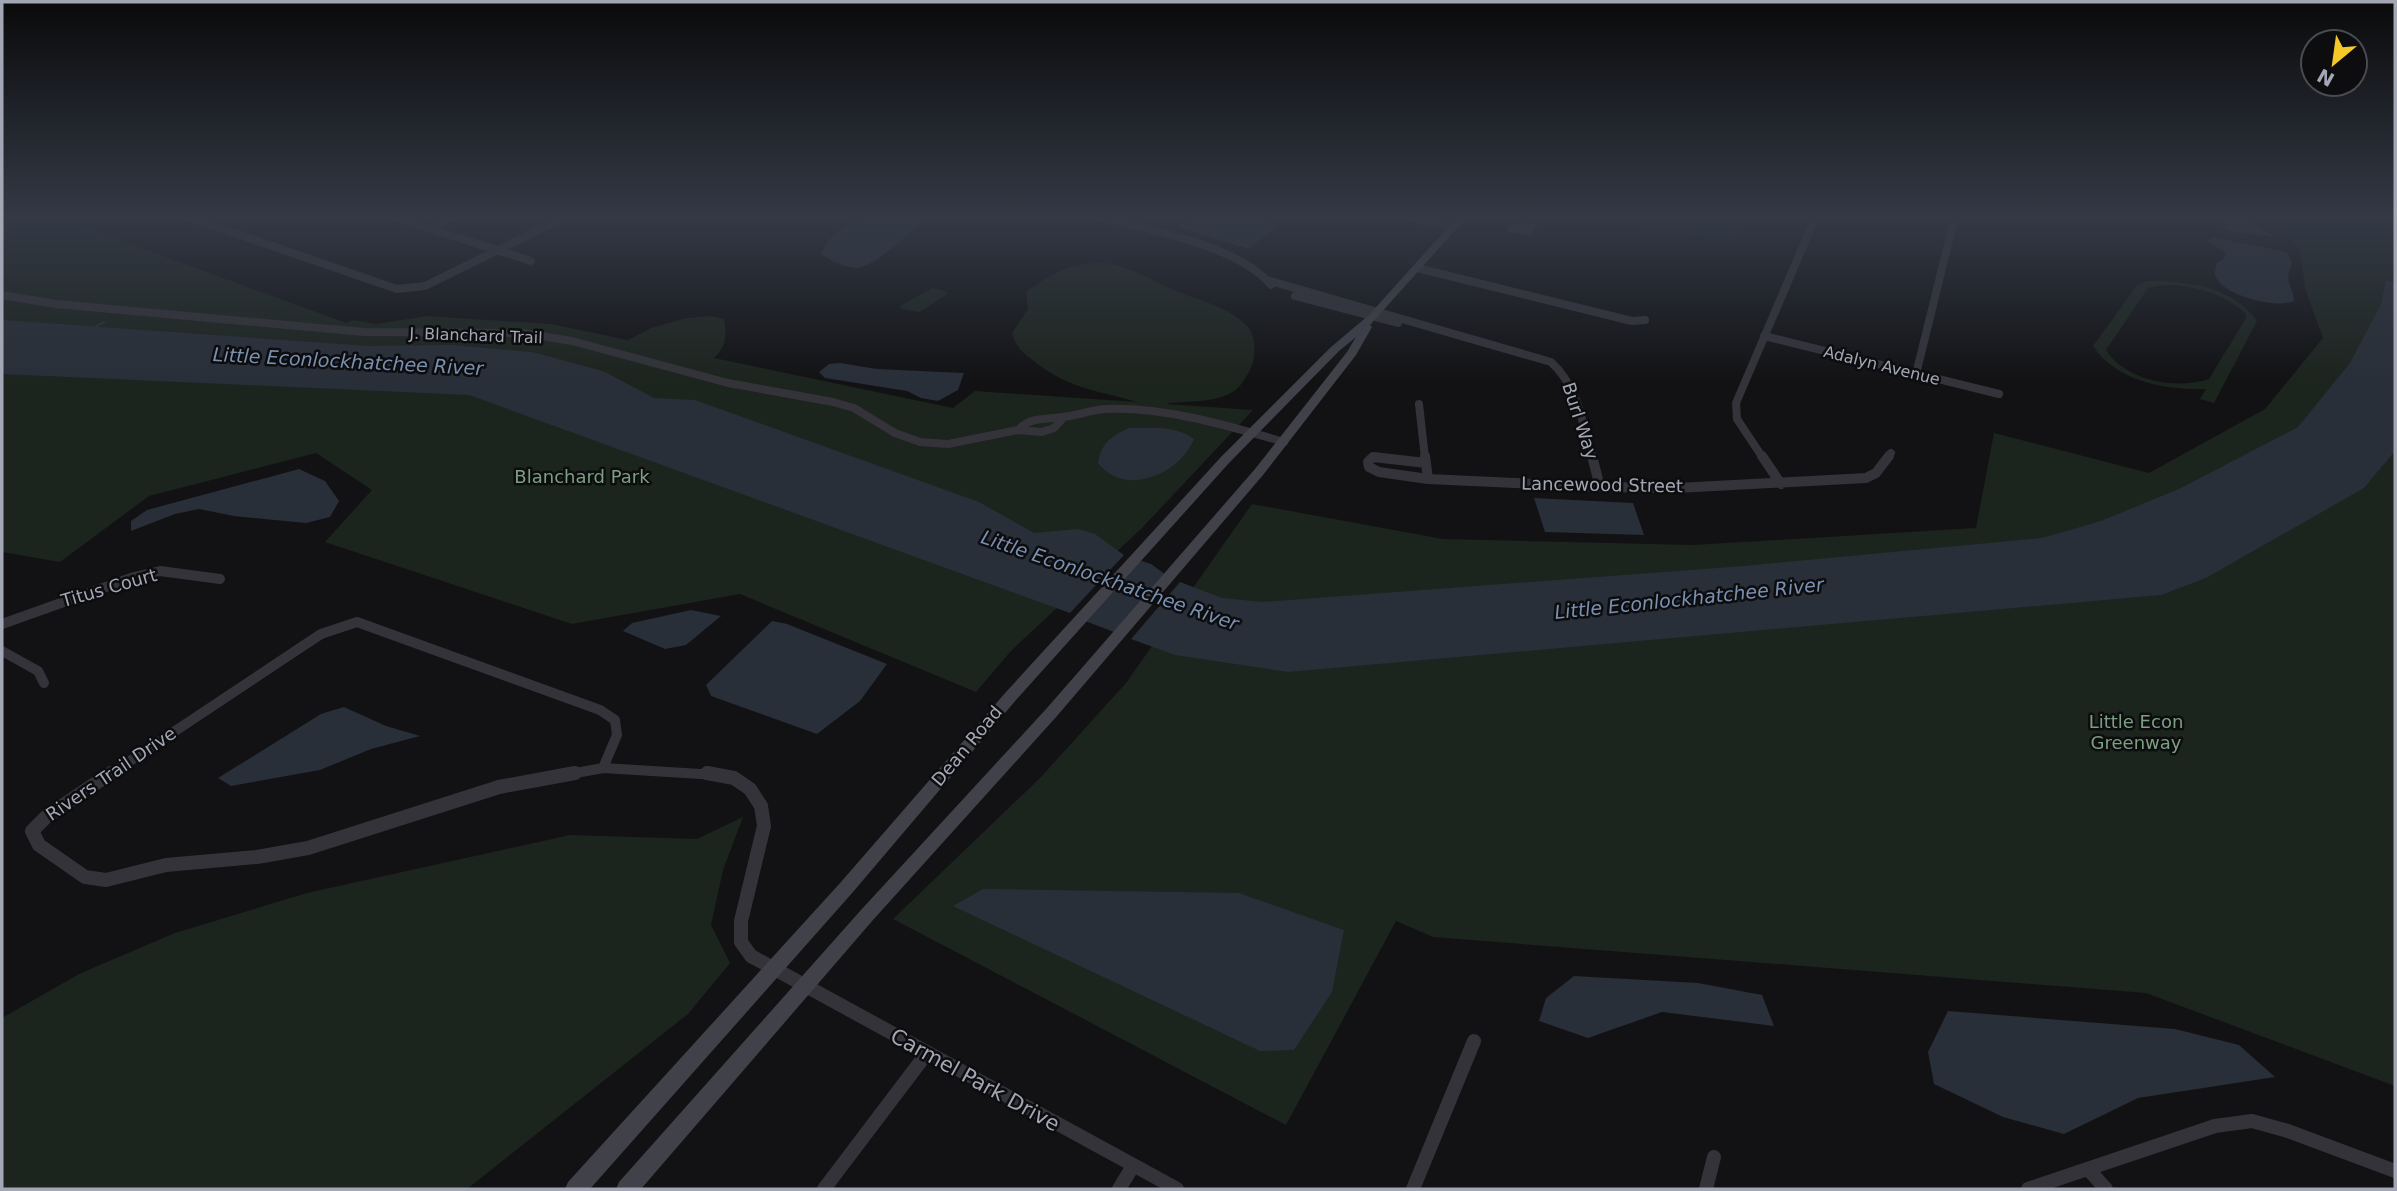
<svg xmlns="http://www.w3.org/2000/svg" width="2397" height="1191" viewBox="0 0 2397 1191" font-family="'DejaVu Sans',sans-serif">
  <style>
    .green { fill: #1c241e; fill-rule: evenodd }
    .water { fill: #282f38 }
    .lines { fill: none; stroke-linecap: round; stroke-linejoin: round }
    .stream { stroke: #282f38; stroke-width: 2.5 }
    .building { fill: #3c3c41 }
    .street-far2 { stroke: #333339; stroke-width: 8 }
    .street-far1 { stroke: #333339; stroke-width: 10 }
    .street { stroke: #333339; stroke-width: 14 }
    .secondary { fill: #414249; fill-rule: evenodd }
    .labels { text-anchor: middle; stroke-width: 5; stroke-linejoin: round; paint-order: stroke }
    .far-street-label { font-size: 16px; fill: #a3a7b5; stroke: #0d0d0f }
    .street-label { font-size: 18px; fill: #a3a7b5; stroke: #0d0d0f }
    .park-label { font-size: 18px; fill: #7aa081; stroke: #0d0d0f }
    .water-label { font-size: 19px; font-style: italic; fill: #7990b1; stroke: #0d0d0f }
    .near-street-label { font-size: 21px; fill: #a3a7b5; stroke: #0d0d0f }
  </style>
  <rect width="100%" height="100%" fill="#121214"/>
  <path class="green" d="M2,216h52l292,107 7,-3 23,4 14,-2 36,-6 125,8 77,16 23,-12 36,-10 23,-2 14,3c3,15 2,29 -10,39l239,50 22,-17 162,11c-40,-12 -66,-12 -102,-40 -12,-9 -19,-14 -23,-29l16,-24 -2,-17c21,-16 41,-27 68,-29 30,-2 58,19 85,29 23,9 49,15 67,33 10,8 10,29 6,40 -3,8 -11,22 -18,26 -20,13 -46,9 -68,13l87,6 -111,118 -131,123 -35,41 -236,-98 -168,30 -247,-82 47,-52 -56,-37 -167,43 -89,66 -58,-10z
    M1620,216h125l-12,24c-39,-2 -77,-9 -113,-24z
    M2264,216h131v870l-249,-93 -713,-56 -37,-16 -110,204 -393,-206 148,-142 85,-94 126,-179 191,35 250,6 283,-17 18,-95 155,40 116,-64 58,-71 -18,-50 -5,-39z
    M2149,281c39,0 85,6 108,40l-43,82 -14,-4 6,-10c-41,1 -89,-7 -113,-43l45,-62zM2162,285c31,0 61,7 84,29v4l-37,61c-33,11 -83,2 -103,-29l42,-62z
    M932,288l13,3 2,3 -27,18 -19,-3 -1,-3z
    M743,817l-20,53 -12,55 19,38 -42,51 -221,175h-465v-171l79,-45 94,-40 132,-40 263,-58 127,4z"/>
  <path class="water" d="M877,216h42l5,3c-12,12 -50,48 -67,49 -10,0 -28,-8 -36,-14 11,-24 31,-36 56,-38z
    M1192,216c25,0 67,-9 83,12l-26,21 -72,-22z
    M2222,216h22l31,21 -46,-6 -6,-3z
    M2212,237l75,15 5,12c-9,16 1,22 2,37 -18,8 -67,-5 -77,-22 -4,-5 -1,-10 0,-16l7,-4 2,-6 -18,-12z
    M2386,280l9,3v168l-31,37 -158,90 -45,17 -873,77 -113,-17 -44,-16 49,-57 42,16 40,4 482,-36 298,-28 59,-17 80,-33 117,-61 52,-64 31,-59z
    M2,320l366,26 83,-1 81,7 71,19 51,27 41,2 284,102 55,31 44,-4 17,5 29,21 -54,58 -601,-218 -467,-21z
    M840,363l37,6 87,4 -6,17 -20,11 -17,-3 -14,-7 -82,-13 -6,-6 10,-8z
    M1130,428c23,0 45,-3 64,11 -14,35 -69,59 -96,24 3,-20 14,-28 32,-35z
    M299,469l26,12 14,20 -9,16 -24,6 -72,-7 -35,-7 -24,5 -44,17v-10l16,-11z
    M1534,498l99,5 11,32 -99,-3z
    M1135,559l16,5 18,13 -50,57 -39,-15z
    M691,610l30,6 -35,29 -21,4 -42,-18 9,-8z
    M772,621l15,3 100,40 -27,37 -43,33 -106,-38 -5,-11z
    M344,707l42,19 34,10 -49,13 -51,21 -89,16 -13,-8 103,-64z
    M983,889l256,4 105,37 -12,62 -38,58 -34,1 -307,-145z
    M1574,976l124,7 64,12 12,31 -112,-14 -74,26 -49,-17 7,-23z
    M1948,1011l227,18 64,16 36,32 -137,21 -74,36 -61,-17 -69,-33 -6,-32z"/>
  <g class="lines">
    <path class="stream" d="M94,328l10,-6"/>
  </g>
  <path class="building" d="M1522,221l16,4 -8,11 -24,-5 6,-8 7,1z"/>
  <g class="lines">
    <path class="street-far2" d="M185,216l212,73 28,-3 142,-70
      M390,216l141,45
      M1096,216c48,13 143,29 175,69
      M1403,216l50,11
      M429,228l27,-12
      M1417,268l215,53 13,-1
      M1267,280l284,82c28,26 31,60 41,96
      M2,295l54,9 308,28 159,1 49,8 156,42 105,19 21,6 41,25 25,9 28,2 70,-14 24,2 12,-4 9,-10
      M1295,296l103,27
      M1764,336l235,58
      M1916,374l39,-158
      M1419,404l6,54
      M1018,430c14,-14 26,-10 44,-13 15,-1 28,-7 43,-8 61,-2 121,16 179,33
      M1372,458h7
      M1763,458l-26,-39 -1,-16 80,-187
      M1887,458l4,-5"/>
    <path class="street-far1" d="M1425,456l3,23
      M1592,456l8,31
      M1762,456l19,28
      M1426,463l-53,-6 -5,5 1,5 10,5 49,7 172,8 77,1 189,-10 10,-5 13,-17
      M2,624l132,-47 26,-6 60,8
      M2,651l36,20 6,12
      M603,768l114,7
      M109,775l212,-141 36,-12 243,88 15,10 2,15 -14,33
      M565,775l38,-7"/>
    <path class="street" d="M111,773l-64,43 -15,15 7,14 46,32 21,3 60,-15 91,-8 51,-9 191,-61 76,-14
      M707,773l27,5 16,11 11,17 3,20 -23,95v21l10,14 426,233
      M2088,1169l18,20
      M824,1189l103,-136
      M1119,1189l14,-23
      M1413,1189l61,-148
      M1706,1189l8,-32
      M2028,1189l187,-63 37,-5 36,10 107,40"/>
    <path class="secondary" d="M1458,216h10l-98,109 2,2 -16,28 -93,120 -206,241 -184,204 -232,269h-25l3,-7 242,-272 186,-202 208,-239 92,-117 9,-15 -17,14 -110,112 -213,237 -163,192 -263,297h-25l3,-7 273,-300 165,-190 215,-235 110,-110 38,-32z"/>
  </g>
  <linearGradient id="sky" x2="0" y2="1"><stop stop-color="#0a0a0b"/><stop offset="0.57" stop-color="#333945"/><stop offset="1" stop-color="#333945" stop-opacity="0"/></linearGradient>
  <rect width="2397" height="382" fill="url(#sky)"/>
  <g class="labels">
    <g class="far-street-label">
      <text transform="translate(476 335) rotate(2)" y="6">J. Blanchard Trail</text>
      <text transform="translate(1882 365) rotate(14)" y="6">Adalyn Avenue</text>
    </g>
    <g class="street-label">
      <text transform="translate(1580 421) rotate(72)" y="6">Burl Way</text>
      <text transform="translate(1602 485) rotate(1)" y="6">Lancewood Street</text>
      <text transform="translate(109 588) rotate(-16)" y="6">Titus Court</text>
      <text transform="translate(967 746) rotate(-50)" y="6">Dean Road</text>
      <text transform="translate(111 774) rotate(-34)" y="6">Rivers Trail Drive</text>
    </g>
    <g class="park-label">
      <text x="582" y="483">Blanchard Park</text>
      <text x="2136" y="728">Little Econ<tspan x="2136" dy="21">Greenway</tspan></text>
    </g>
    <g class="water-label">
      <text transform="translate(348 361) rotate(3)" y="7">Little Econlockhatchee River</text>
      <text transform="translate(1110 580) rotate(19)" y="7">Little Econlockhatchee River</text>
      <text transform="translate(1689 598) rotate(-6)" y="7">Little Econlockhatchee River</text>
    </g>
    <g class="near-street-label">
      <text transform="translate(975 1080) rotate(29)" y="7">Carmel Park Drive</text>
    </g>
  </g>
  <rect width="2397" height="1191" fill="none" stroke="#a3a7b5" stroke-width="7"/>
  <g transform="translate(2334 63) rotate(209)"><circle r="33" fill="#0d0d0f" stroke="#494b51" stroke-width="2"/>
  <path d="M0-5L12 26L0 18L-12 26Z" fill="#f5c829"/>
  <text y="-10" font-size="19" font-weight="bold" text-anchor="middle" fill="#a3a7b5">N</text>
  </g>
</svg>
